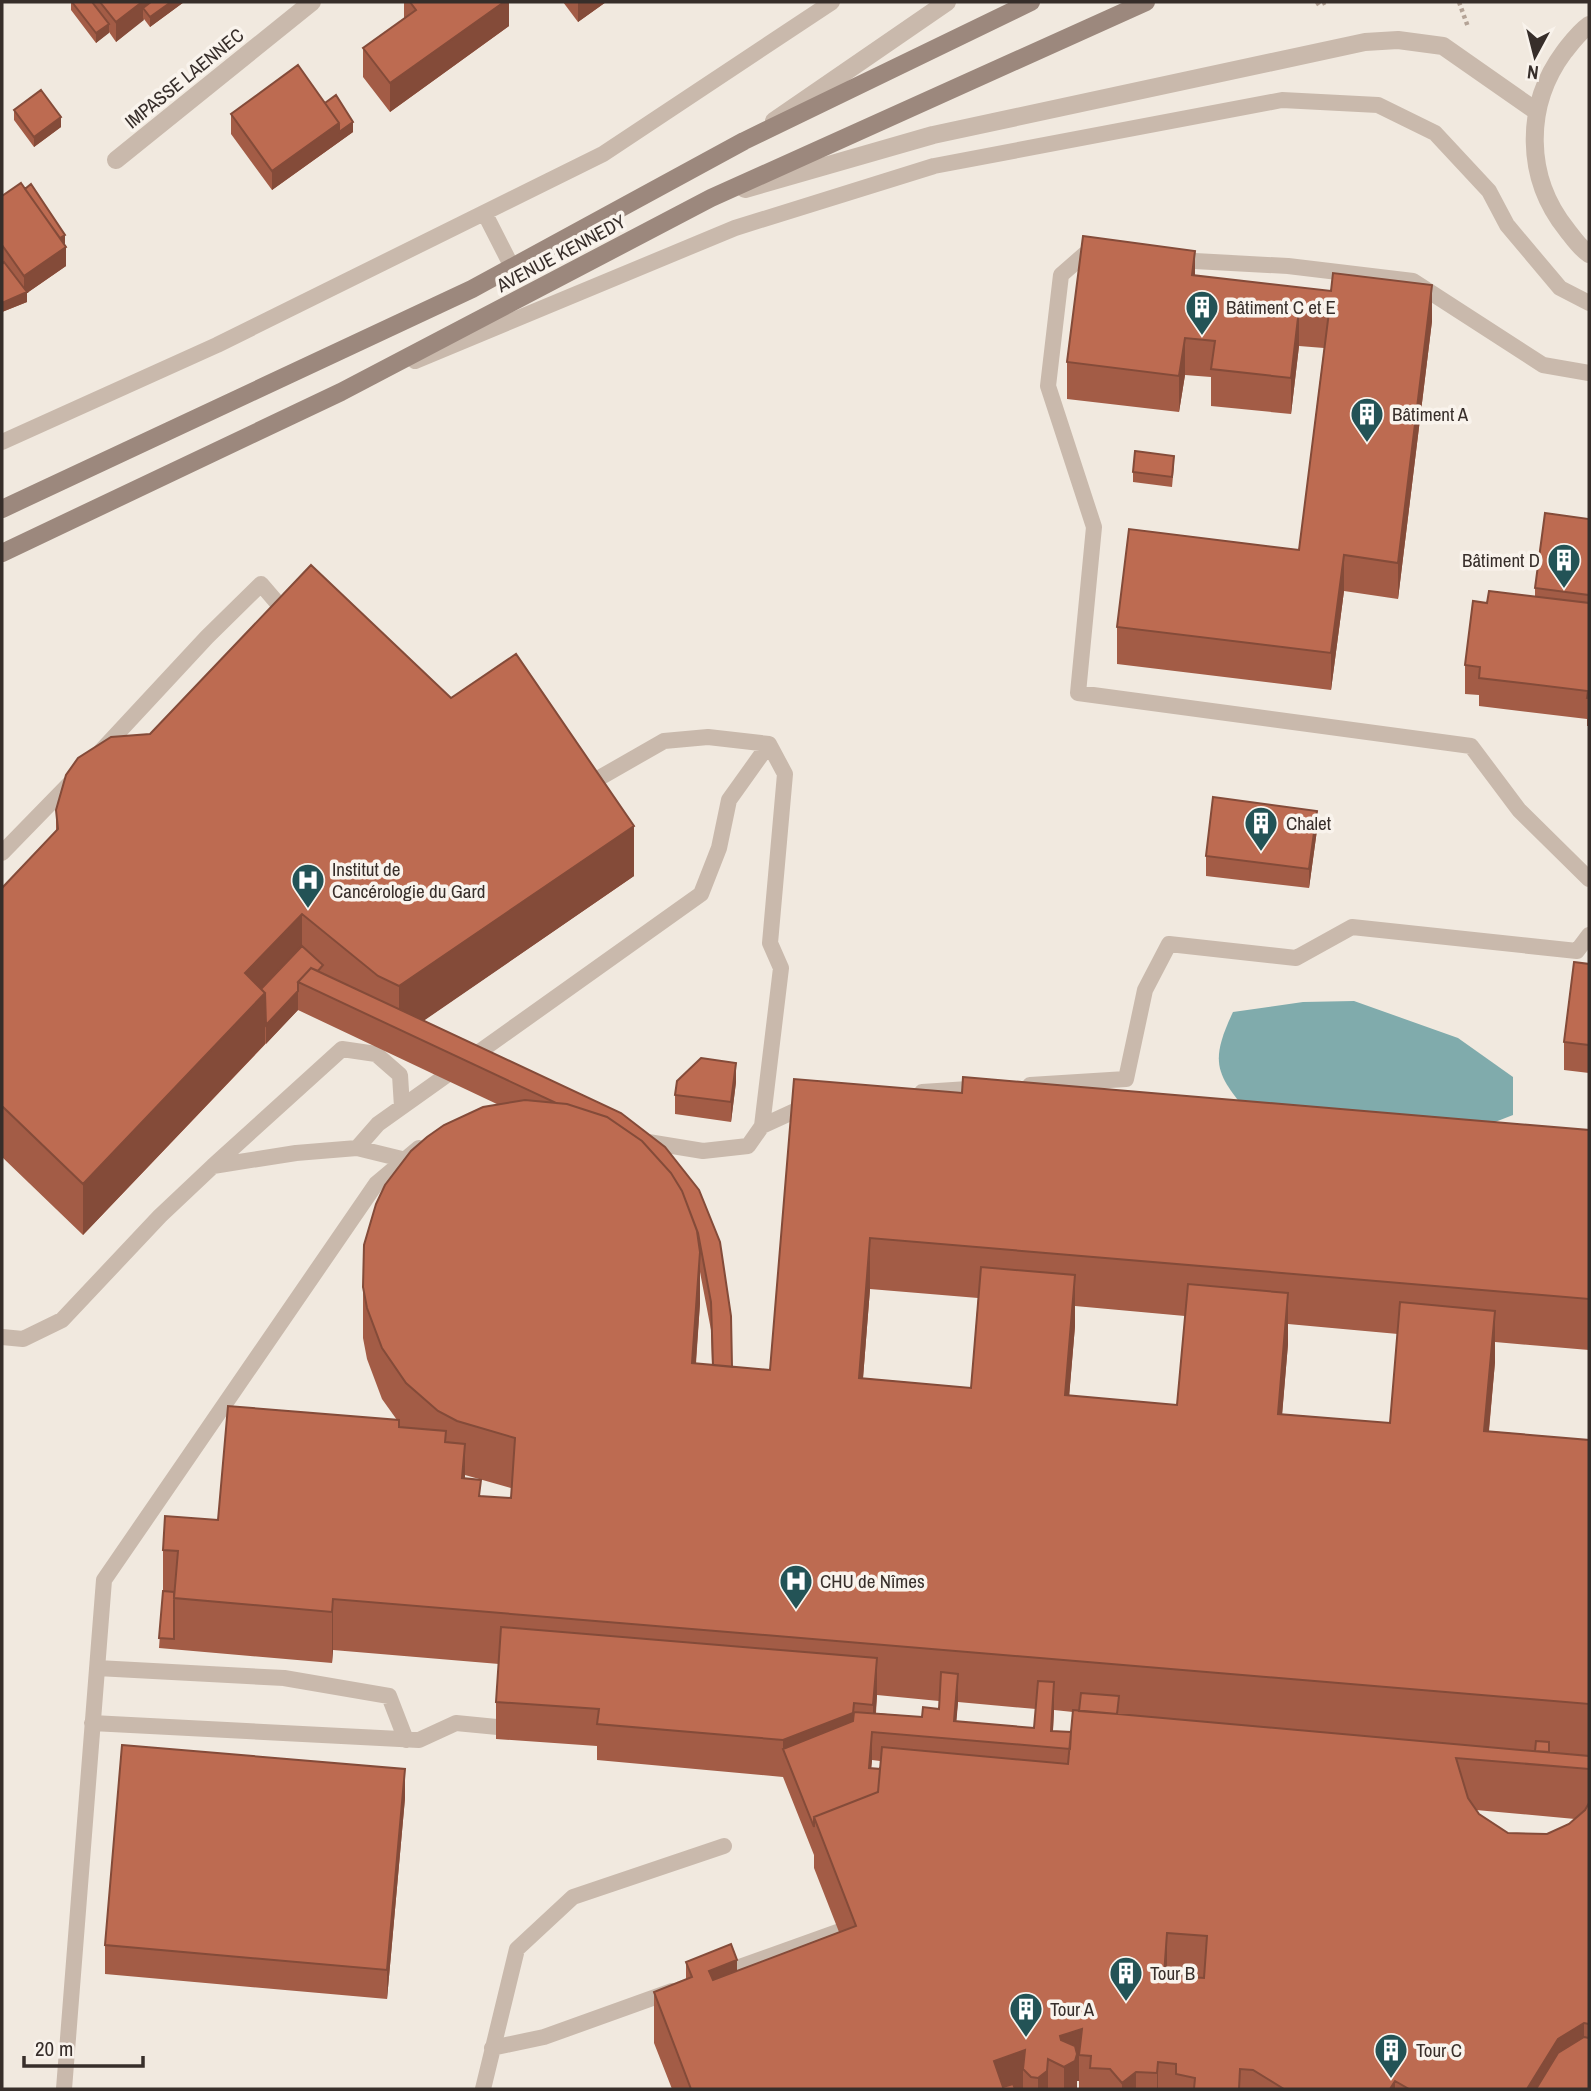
<svg xmlns="http://www.w3.org/2000/svg" width="1591" height="2091" viewBox="0 0 1591 2091" font-family="'Archivo Narrow',sans-serif">
  <style>
    .water { fill: #80abac }
    .lines { fill: none; stroke-linecap: round; stroke-linejoin: round }
    .path { stroke: #b4a396; stroke-width: 4.5; stroke-dasharray: 3.5 3.5; stroke-linecap: butt }
    .service { stroke: #c9b9ac; stroke-width: 16 }
    .minor { stroke: #c9b9ac; stroke-width: 18 }
    .secondary { stroke: #9c887d; stroke-width: 18 }
    .wall { fill: #a35c46; fill-rule: evenodd }
    .shaded-wall { fill: #844b39 }
    .building { fill: #bd6b51; stroke: #844b39; stroke-width: 2; fill-rule: evenodd }
    .labels { text-anchor: middle; stroke-width: 7; stroke-linejoin: round; paint-order: stroke }
    .street-label { font-size: 19px; fill: #372e2a; stroke: #f9f3ec }
    .poi-label { font-size: 19px; fill: #372e2a; stroke: #f9f3ec; text-anchor: start }
  </style>
  <rect width="100%" height="100%" fill="#f1e9df"/>
  <path class="water" d="M1354,1001l104,37 55,39v38l-59,23 -204,-23c-34,-41 -41,-52 -17,-103l70,-10z"/>
  <g class="lines">
    <path class="path" d="M1317,2l2,3 7,-3
      M1459,2l9,25"/>
    <path class="service" d="M485,214l27,53
      M1098,255l-13,-1 -24,21 -13,111 46,141 -16,166 393,53 48,64 70,69
      M1176,260l112,6 125,15 130,84 46,8
      M415,361l320,-133 199,-62 348,-66 96,5 57,28 54,58 18,34 53,63 29,15
      M2,442l215,-97 386,-191 229,-152
      M101,751l106,-114 54,-53 18,21
      M594,781l70,-40 44,-4 61,7
      M2,853l74,-76
      M1030,1085l96,-6 19,-89 24,-46 127,14 56,-31 225,24 12,-16
      M922,1092l62,-4
      M762,1126l48,-22
      M357,1148l21,-24 323,-230 18,-46 10,-48 40,-56 16,30 -15,169 11,25 -19,158 -14,20 -45,5 -61,-10
      M213,1166l129,-117 34,5 24,21 2,32
      M2,1337l21,2 39,-19 98,-104 53,-50 83,-13 61,-5 49,12
      M97,1668l187,10 105,18 17,44
      M92,1723l327,17 37,-17 61,6
      M717,1975l137,-49 -1,-3
      M492,2048l52,-11 128,-46
      M64,2089l40,-509 272,-396 43,-36
      M483,2089l34,-140 56,-52 151,-51"/>
    <path class="minor" d="M1589,25c-11,8 -17,17 -25,27 -40,54 -39,126 3,178 7,9 13,18 22,24
      M774,121l173,-119
      M116,160l196,-158
      M745,189l188,-54 432,-93 33,-2 45,6 93,65"/>
    <path class="secondary" d="M2,509l470,-220 272,-148 287,-139
      M2,553l339,-161 370,-194 435,-196"/>
  </g>
  <path class="wall" d="M71,2h113l-34,25 -6,-8 -28,23 -7,-10 -13,11 -25,-33z
    M404,2h105v24l-119,86 -27,-35v-29l41,-29z
    M563,2h43l-28,20z
    M325,103l28,29 -81,58 -41,-56v-20z
    M14,110l47,17 -27,20 -20,-27z
    M2,196l63,49 1,21 -39,27v9l-25,10z
    M1195,275l237,46 -34,278 -54,-8 -13,99 -214,-26v-37l182,-77 25,-202 -25,-2 -8,68 -80,-8v-29l-26,-2 -6,37 -112,-13v-37z
    M1174,466l-2,21 -39,-5v-10z
    M1589,519v207h-2v-7l-108,-13v-11l-14,-1v-29l22,-62 48,-7v-8z
    M56,810l578,66 -210,144 275,170 33,177 38,3 192,-277 627,37v220l-94,-8v20l-6,69 100,9v649h-510v-8h-2v8h-405l-18,-46v-51l32,-12v-18l51,9 102,-39 -25,-64v-13l-31,-78 -186,-17v-14l-101,-7v-37l3,-38 -166,-14 -1,13 -173,-15 4,-57v-41l55,-30 179,-100 -15,-21 -15,-40 -4,-21v-51l136,-182 -201,-95 -215,225 -81,-78v-269l54,-57zM700,1272l11,58 1,35 -16,-1 4,-61zM870,1289l108,9 -7,90 -108,-10zM1075,1306l110,10 -8,89 -108,-9 6,-70zM1288,1324l110,10 -8,89 -108,-9 6,-70zM465,1475l46,13v10l-30,-2 -16,-18zM877,1695l62,6v8l-17,8 -46,-4zM958,1702l78,7 -2,19 -78,-7zM1054,1710l19,2 -2,20 -18,-1zM872,1760l8,1v8l-9,-1zM1476,1810l99,9 -6,5 -22,10 -39,-1 -29,-19z
    M1317,830l-8,58 -103,-12v-20z
    M1589,964v109l-25,-3v-28z
    M736,1082l-5,40 -56,-8v-19z
    M405,1798l-18,201 -282,-25v-29z"/>
  <path class="shaded-wall" d="M142,2h25l-24,6v10l1,2 -28,22v-20z
    M171,2h13l-34,25v-10z
    M504,2h5v24l-119,86v-29z
    M578,2h28l-28,20z
    M109,24v9l-13,10v-10z
    M61,117v10l-27,20v-10z
    M353,122v10l-81,58v-19l67,-48z
    M65,235v10l-10,6v-10z
    M66,247v19l-39,27v9l-25,10v-9l22,-10v-17z
    M1195,251v37l-3,-13z
    M1432,285v36l-34,278v-36z
    M1299,309v37l-8,68v-36z
    M1185,338v37l-6,37v-36z
    M1344,555v36l-13,99v-37z
    M1317,811v19l-8,58v-19z
    M634,826v50l-228,157 -7,-4v-43z
    M302,914v51l-37,38v41l-182,191v-51l162,-211z
    M298,991v19l-32,34v-19z
    M736,1063v19l-5,40v-20z
    M870,1238v51l-11,140v-51z
    M700,1252v51l-8,111v-51z
    M1075,1275v51l-10,120v-51z
    M1288,1293v51l-10,120v-50z
    M1495,1311v51l-11,120v-51z
    M465,1444v51l-3,-17z
    M333,1599v51l-1,13v-51z
    M877,1658v37l-3,37h-1v-27z
    M958,1674v28l-3,37 -1,-18z
    M1054,1682v28l-2,37 -1,-16z
    M854,1703v37l-71,9v-9z
    M872,1732v28l-3,36v-28z
    M405,1769v29l-18,201v-29z
    M1167,1933v51l-3,-9z
    M737,1960v50l-28,12v-51z
    M1584,2023v51l-25,15h-32l31,-50z
    M1082,2029l-3,26v26h-2v8h-13v-22l-4,-31z
    M1025,2050l-2,19v20h-29v-28z
    M1048,2059v30h-10v-11z
    M1158,2062v27h-1v-16z
    M1136,2072v17h-14v-6z
    M1395,2081v8h-5z"/>
  <path class="building" d="M72,2h20l17,22 -13,9z
    M100,2h42l-26,20z
    M151,2h20l-21,15 -7,-9z
    M410,2h94l-114,81 -27,-35 53,-38z
    M298,65l41,58 -67,48 -41,-57z
    M41,90l20,27 -27,20 -20,-27z
    M336,95l17,27 -14,10v-9l-14,-20z
    M21,183l45,64 -42,29 -22,-31v-49z
    M31,184l34,51 -5,3 -35,-49z
    M1083,236l112,15 -3,24 139,16 2,-18 99,12 -34,278 -54,-8 -13,98 -214,-26 12,-98 170,21 30,-238 -30,-3 -8,69 -80,-9 4,-28 -30,-3 -6,38 -112,-14z
    M4,262l23,30 -25,11v-39z
    M1135,451l39,5 -2,21 -39,-5z
    M1545,513l44,6v76l-54,-7z
    M311,565l140,133 65,-44 118,172 -235,160 -21,-10 -76,-62 -57,59 20,20 -182,191 -81,-78v-218l56,-59 -2,-19 10,-35 12,-17 33,-21 39,-3z
    M1489,591l100,12v95h-2l1,-7 -109,-13 1,-11 -15,-2 8,-64 14,2z
    M1213,797l104,14 -8,58 -103,-13z
    M302,946l21,19 -5,6 -7,-3 -13,14v9l-32,34 -1,-32 -4,-4z
    M1574,962l15,2v81l-25,-3z
    M311,968l310,145 44,34 34,43 21,52 11,74 1,51 -19,-2 -2,-63 -13,-69 -16,-42 -11,-18 -29,-32 -35,-24 -40,-13 -11,-1 -258,-121z
    M701,1058l35,5 -5,39 -56,-7 2,-14z
    M963,1077l626,53v169l-719,-61 -11,140 112,10 10,-121 94,8 -10,120 112,10 11,-121 100,9 -10,121 112,9 10,-121 95,9 -11,120 105,9v264l-1256,-105 -1,13 -158,-14 4,-47 -15,-1 2,-34 53,4 10,-114 171,14v7l47,4 -1,11 20,2 -3,34 19,2 -2,16 32,2 4,-60 -58,-17 -19,-10 -32,-28 -24,-35 -15,-40 -4,-21 1,-42 12,-41 9,-19 26,-34 16,-14 17,-12 39,-18 42,-7 42,4 40,13 35,24 29,32 11,18 15,40 3,21 -8,111 78,7 24,-291 168,14z
    M163,1591l11,1v47l-15,-1z
    M501,1627l376,31 -4,47 -19,-2 -1,10 -70,27 -186,-16 2,-15 -103,-7z
    M941,1672l17,2 -4,47 80,7 4,-47 16,1 -3,49 20,1 -1,17 -198,-17 -3,36 11,1 -2,23 -64,25v10l-31,-78 70,-28 1,-9 68,5 1,-10 16,2z
    M1081,1693l38,3 -2,18 -38,-3z
    M1073,1710l516,46v13l-133,-11 12,40 11,16 29,19 39,1 22,-10 16,-14 4,-7v221l-5,-1 -26,16 -31,50h-118l-14,-8 -5,8h-106l-31,-19 -13,-1 -1,20h-45l1,-11 -19,-4v-10l-18,-2 -1,11 -21,-1 -14,11 -12,-14 -20,-1 1,-12 -12,-1 3,-26 -22,7 1,4 14,6 2,8 -2,7 -11,6 -16,-8 -1,12 -9,7 -7,-1 -8,-8 2,-19 -31,11 9,26 10,-3 2,5h-324l-37,-97 38,-15 -6,-15 45,-18 6,16 -28,11 4,9 143,-54 -42,-109 64,-25 4,-45 186,17zM1167,1933l40,3 -3,42 -40,-3z
    M1536,1741l13,1v10l-14,-1z
    M122,1745l283,24 -18,201 -282,-25z
    M1584,2037l5,1v51h-53l22,-36z"/>
  <defs>
    <symbol id="building-pin" viewBox="-11 -11 22 30"><path d="M0 17L-7.5 6A9.5 9.5 0 1 1 7.5 6Z" fill="#235356" stroke="#f9f3ec"/><path d="M-4-6H4V6H1V3H-1V6H-4ZM-2.5-4.3h1.7v1.8h-1.7ZM.8-4.3h1.7v1.8H.8ZM-2.5-1h1.7V.8h-1.7ZM.8-1h1.7V.8H.8Z" fill="#fff"/></symbol>
    <symbol id="hospital-pin" viewBox="-11 -11 22 30"><path d="M0 17L-7.5 6A9.5 9.5 0 1 1 7.5 6Z" fill="#235356" stroke="#f9f3ec"/><path d="M-5-5h3v3.5h4V-5h3V5h-3V1.5h-4V5h-3Z" fill="#fff"/></symbol>
  </defs>
  <g fill-rule="evenodd">
    <use href="#building-pin" x="1183" y="288" width="38" height="52"/>
    <use href="#building-pin" x="1348" y="395" width="38" height="52"/>
    <use href="#building-pin" x="1545" y="541" width="38" height="52"/>
    <use href="#building-pin" x="1242" y="804" width="38" height="52"/>
    <use href="#hospital-pin" x="289" y="861" width="38" height="52"/>
    <use href="#hospital-pin" x="777" y="1562" width="38" height="52"/>
    <use href="#building-pin" x="1107" y="1954" width="38" height="52"/>
    <use href="#building-pin" x="1007" y="1990" width="38" height="52"/>
    <use href="#building-pin" x="1372" y="2031" width="38" height="52"/>
  </g>
  <g class="labels">
    <g class="street-label">
      <text transform="translate(184 78) rotate(-39)" y="7">IMPASSE LAENNEC</text>
      <text transform="translate(561 253) rotate(-28)" y="7">AVENUE KENNEDY</text>
    </g>
    <g class="poi-label">
      <text x="1226" y="314">Bâtiment C et E</text>
      <text x="1392" y="421">Bâtiment A</text>
      <text x="1540" y="567" text-anchor="end">Bâtiment D</text>
      <text x="1286" y="830">Chalet</text>
      <text x="332" y="876">Institut de<tspan x="332" dy="22">Cancérologie du Gard</tspan></text>
      <text x="820" y="1588">CHU de Nîmes</text>
      <text x="1150" y="1980">Tour B</text>
      <text x="1050" y="2016">Tour A</text>
      <text x="1416" y="2057">Tour C</text>
    </g>
  </g>
  <rect width="1591" height="2091" fill="none" stroke="#372e2a" stroke-width="7"/>
  <g transform="translate(1535 56) rotate(187)" stroke="#f9f3ec" stroke-width="5" paint-order="stroke">
  <path d="M0-5L12 26L0 18L-12 26Z" fill="#372e2a"/>
  <text y="-10" font-size="19" font-weight="bold" text-anchor="middle" fill="#372e2a">N</text>
  </g>
  <path d="M24 2056v10h119v-10" fill="none" stroke="#372e2a" stroke-width="3.5"/>
  <text x="35" y="2056" font-size="21" fill="#372e2a" stroke="#f9f3ec" stroke-width="5" paint-order="stroke">20 m</text>
</svg>
